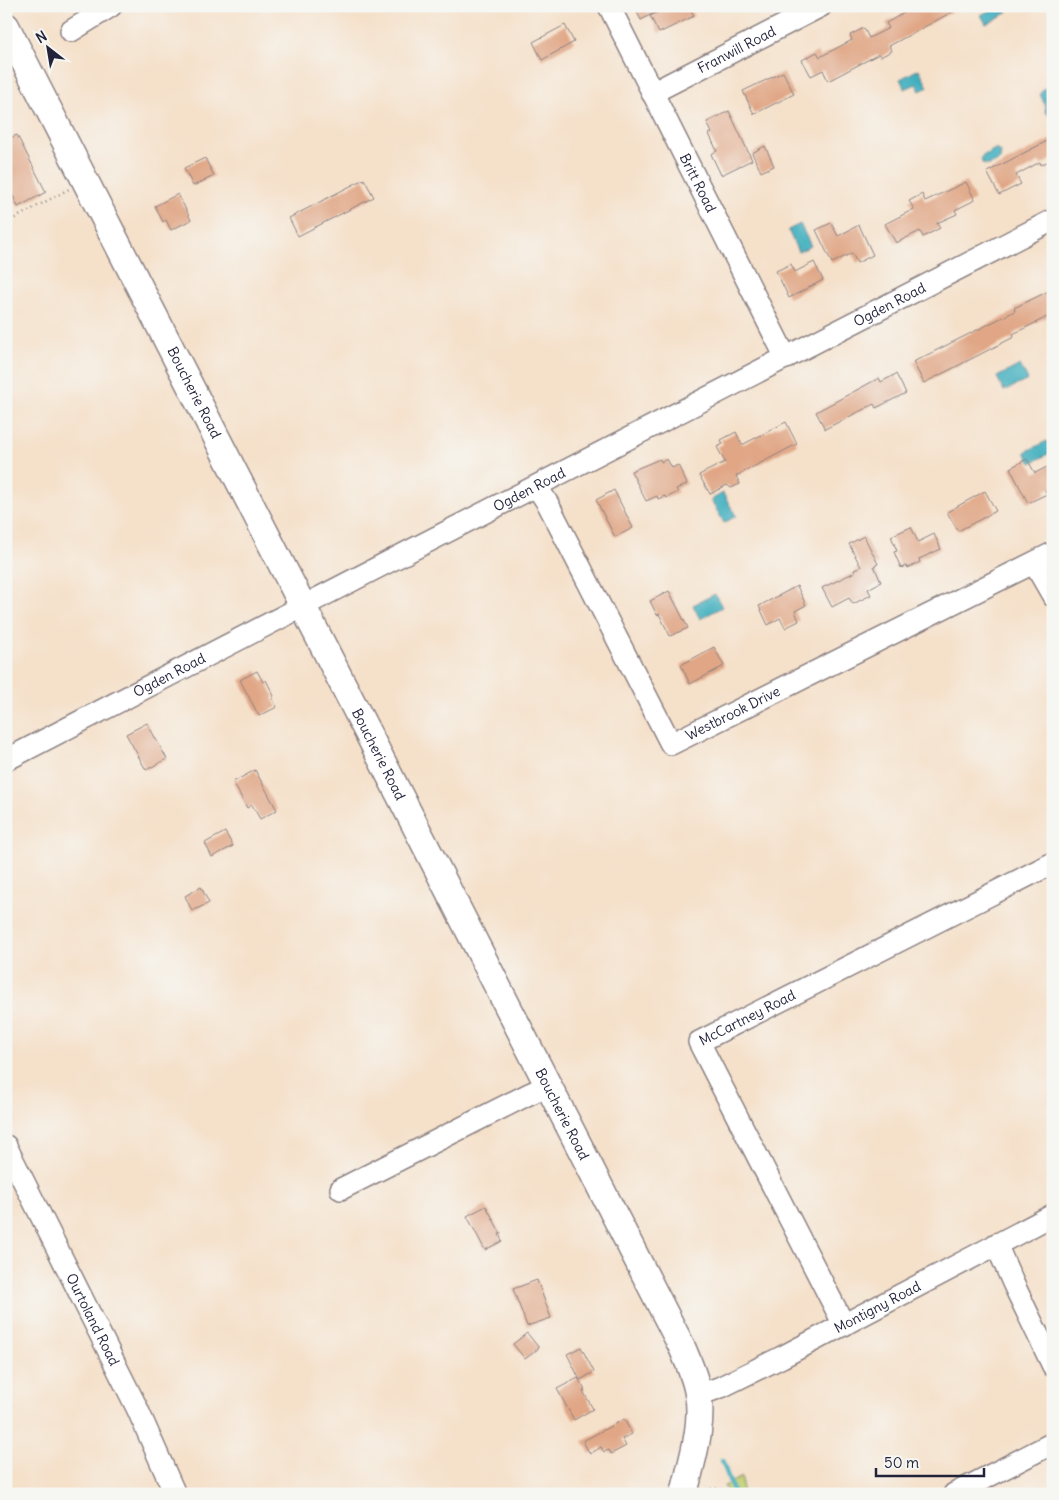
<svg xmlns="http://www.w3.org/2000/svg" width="1059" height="1500" viewBox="0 0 1059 1500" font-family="Delius,sans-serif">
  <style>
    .green { fill: #c1d072; stroke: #727956 }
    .water { fill: #41afbe; stroke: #32687c }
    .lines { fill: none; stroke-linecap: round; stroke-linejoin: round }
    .stream { stroke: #41afbe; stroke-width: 4.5 }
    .building { fill: #e0a685 }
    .minor-casing { stroke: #8c8182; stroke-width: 24 }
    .major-casing { stroke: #8c8182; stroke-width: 29 }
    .path { stroke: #8c8182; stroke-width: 2.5; stroke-dasharray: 1 4; stroke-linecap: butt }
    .minor { stroke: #fff; stroke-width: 21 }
    .major { stroke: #fff; stroke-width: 26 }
    .labels { text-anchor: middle; stroke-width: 5; stroke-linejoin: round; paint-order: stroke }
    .street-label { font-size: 14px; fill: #22223b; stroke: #f6f6f2 }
  </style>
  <rect width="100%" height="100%" fill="#f6f6f2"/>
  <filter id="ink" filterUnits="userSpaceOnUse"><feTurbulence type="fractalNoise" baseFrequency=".02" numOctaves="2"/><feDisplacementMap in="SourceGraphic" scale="10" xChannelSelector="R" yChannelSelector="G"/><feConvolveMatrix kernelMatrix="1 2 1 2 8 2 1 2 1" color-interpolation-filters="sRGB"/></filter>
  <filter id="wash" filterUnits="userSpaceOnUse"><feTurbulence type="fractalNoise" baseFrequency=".0096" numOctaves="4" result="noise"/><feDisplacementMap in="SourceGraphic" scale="20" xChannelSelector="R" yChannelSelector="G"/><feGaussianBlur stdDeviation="1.12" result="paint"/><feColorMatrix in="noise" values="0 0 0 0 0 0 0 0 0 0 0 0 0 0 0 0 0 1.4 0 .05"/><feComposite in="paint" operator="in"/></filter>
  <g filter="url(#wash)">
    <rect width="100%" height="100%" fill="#f5e0c9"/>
    <path class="green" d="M742,1477v17h-14l-4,-8z"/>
    <path class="water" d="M997,6h6l4,7 -21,11 -5,-9z
      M919,69l9,18 -8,4 -4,-7 -11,5 -5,-10z
      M1044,88l6,1 3,4v18l-4,3 -4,-2 1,-4 -6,-14z
      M995,149l6,3 -1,8c-6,3 -12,8 -18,3l-1,-6z
      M800,224l11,22 -13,6 -10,-22z
      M1020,365l8,15 -24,11 -7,-14z
      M1047,441l5,11 -21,11 -6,-11z
      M723,493l13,23 -12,7 -13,-23z
      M715,594l7,13 -22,12 -7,-14z"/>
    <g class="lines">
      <path class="stream" d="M722,1460l12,34"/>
    </g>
    <g id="blocks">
      <path class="building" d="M634,6h33l-26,14z
        M670,6h19l5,10 -35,17 -9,-17z
        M916,6h47l-74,40 3,5 -12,6 -1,-3 -51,27 -5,-11 -12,6 -9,-16 15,-8 3,5 32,-17 -2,-5 14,-7 5,10 20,-10 -3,-5z
        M565,25l9,17 -32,18 -9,-18z
        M783,72l11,22 -40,20 -11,-23z
        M729,111l23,49 -31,15 -10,-21 6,-3 -8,-17 3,-1 -5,-11z
        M17,135l29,57 -28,15 -5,-11 -7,4v-60z
        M1053,138v21l-12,6 -1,-3 -24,13 5,9 -22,11 -12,-23z
        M765,146l9,20 -13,6 -9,-19z
        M205,158l9,18 -21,10 -9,-18z
        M364,179l10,18 -76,39 -9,-18z
        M966,182l9,18 -20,10 2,4 -20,9 3,5 -17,9 -3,-6 -24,12 -11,-19 29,-15 -5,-8 13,-7 3,7z
        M178,194l13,26 -20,10 -5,-10 -3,2 -8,-16z
        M831,223l7,13 21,-11 14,30 -16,8 -5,-10 -20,10 -16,-33z
        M814,262l9,18 -34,18 -13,-27 15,-7 4,8z
        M1053,289v25l-40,20 1,3 -90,46 -11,-21 102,-51 -1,-3z
        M896,374l10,19 -30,15 -2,-4 -49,25 -9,-17 63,-34 2,4z
        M786,422l11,22 -61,32 4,8 -9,4 -4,-3 -17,9 -11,-19 26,-13 -8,-15 6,-3 -2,-4 15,-8 6,13z
        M660,459l1,3 6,-3 5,9 6,-3 9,19 -11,5 2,3 -12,6 -1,-2 -7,3 -1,-3 -11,5 -15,-30z
        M1027,459l8,14 18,-9v23l-8,3 2,4 -19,9 -18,-35z
        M614,490l19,38 -18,9 -19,-37z
        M985,491l11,20 -38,20 -11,-19z
        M911,527l7,15 16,-8 7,15 -22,10 1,3 -12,6 -2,-2 -5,2 -7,-16 3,-1 -6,-15z
        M864,536l14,28 -4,2 7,16 -13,7 3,6 -18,9 -4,-6 -17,9 -10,-19 33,-16 -1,-2 7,-3 -12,-23z
        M797,586l9,19 -11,6 4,10 -14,7 -5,-10 -12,7 -9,-19z
        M669,591l19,37 -18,8 -11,-22 -2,1 -7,-14z
        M714,647l10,19 -34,18 -9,-19z
        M257,671l6,11 3,-2 8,16 -2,2 5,9 -18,9 -19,-36z
        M147,723l20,36 -21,11 -20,-36z
        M255,770l22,40 -17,9 -8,-14 -5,3 -14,-26z
        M225,832l8,14 -21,11 -7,-14z
        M201,887l8,16 -17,8 -7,-15z
        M486,1206l15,28h-2l3,7 -17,9 -18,-34z
        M537,1280l14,38 -24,8 -14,-37z
        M527,1333l12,15 -14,11 -12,-15z
        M581,1347l13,25 -14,8 -13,-26z
        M578,1378l7,12 -2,1 10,18 -19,11 -17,-31z
        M624,1419l8,15 -10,5 4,7 -15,8 -2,-4 -5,2 -3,-5 -11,7 -7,-13z"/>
    </g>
  </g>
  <g filter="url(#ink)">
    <use href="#blocks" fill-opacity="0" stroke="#8c8182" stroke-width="1"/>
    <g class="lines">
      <defs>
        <g id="minor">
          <path id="s1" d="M609,6l177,352"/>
          <path d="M71,31l40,-25"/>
          <path id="s2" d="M652,93l169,-87"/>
          <path id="s3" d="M537,487l11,17 123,240 382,-191"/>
          <path d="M1034,563l19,33"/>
          <path id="s4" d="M6,760c348,-182 698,-359 1047,-540"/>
          <path id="s5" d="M6,1146l131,262 38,86"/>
          <path d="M341,1189l188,-95 18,-8"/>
          <path d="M996,1244l18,41 39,81"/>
          <path id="s6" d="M844,1325l-145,-283 354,-179"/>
          <path id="s7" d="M699,1395l22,-8 61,-30 271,-142"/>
          <path d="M954,1494l99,-51"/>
        </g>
        <g id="major">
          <path id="s8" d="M6,26c227,439 449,881 676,1321 6,15 14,31 16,47 6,32 -7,69 -14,100"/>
        </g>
      </defs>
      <use href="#minor" class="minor-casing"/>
      <use href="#major" class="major-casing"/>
      <path class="path" d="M6,223l63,-34
        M706,1490l8,-2 25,6"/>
      <use href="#minor" class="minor"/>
      <use href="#major" class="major"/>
    </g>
  </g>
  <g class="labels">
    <g class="street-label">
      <text dy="5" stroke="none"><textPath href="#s2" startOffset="95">Franwill Road</textPath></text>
      <text dy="5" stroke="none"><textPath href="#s1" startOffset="198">Britt Road</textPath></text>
      <text dy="5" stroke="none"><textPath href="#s4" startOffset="994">Ogden Road</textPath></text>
      <text dy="5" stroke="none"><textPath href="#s8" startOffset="412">Boucherie Road</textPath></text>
      <text dy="5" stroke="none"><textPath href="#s4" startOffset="589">Ogden Road</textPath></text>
      <text dy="5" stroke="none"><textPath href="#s4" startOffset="184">Ogden Road</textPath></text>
      <text dy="5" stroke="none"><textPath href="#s3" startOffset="359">Westbrook Drive</textPath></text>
      <text dy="5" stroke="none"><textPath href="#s8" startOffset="818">Boucherie Road</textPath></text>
      <text dy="5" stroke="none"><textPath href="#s6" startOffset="372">McCartney Road</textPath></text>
      <text dy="5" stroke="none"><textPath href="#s8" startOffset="1222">Boucherie Road</textPath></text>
      <text dy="5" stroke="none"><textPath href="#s7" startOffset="199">Montigny Road</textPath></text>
      <text dy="5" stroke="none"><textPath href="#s5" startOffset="194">Ourtoland Road</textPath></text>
    </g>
  </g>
  <rect width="1059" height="1500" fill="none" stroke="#f6f6f2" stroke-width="25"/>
  <g transform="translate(48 48) rotate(329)" stroke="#f6f6f2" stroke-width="4" paint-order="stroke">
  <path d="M0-4L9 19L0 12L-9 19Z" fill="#22223b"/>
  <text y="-8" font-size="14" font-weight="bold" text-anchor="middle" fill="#22223b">N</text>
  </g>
  <path d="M876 1468v8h108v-8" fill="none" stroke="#22223b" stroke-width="2.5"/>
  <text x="884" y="1468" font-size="15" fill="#22223b" stroke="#f6f6f2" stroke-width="4" paint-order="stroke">50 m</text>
</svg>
